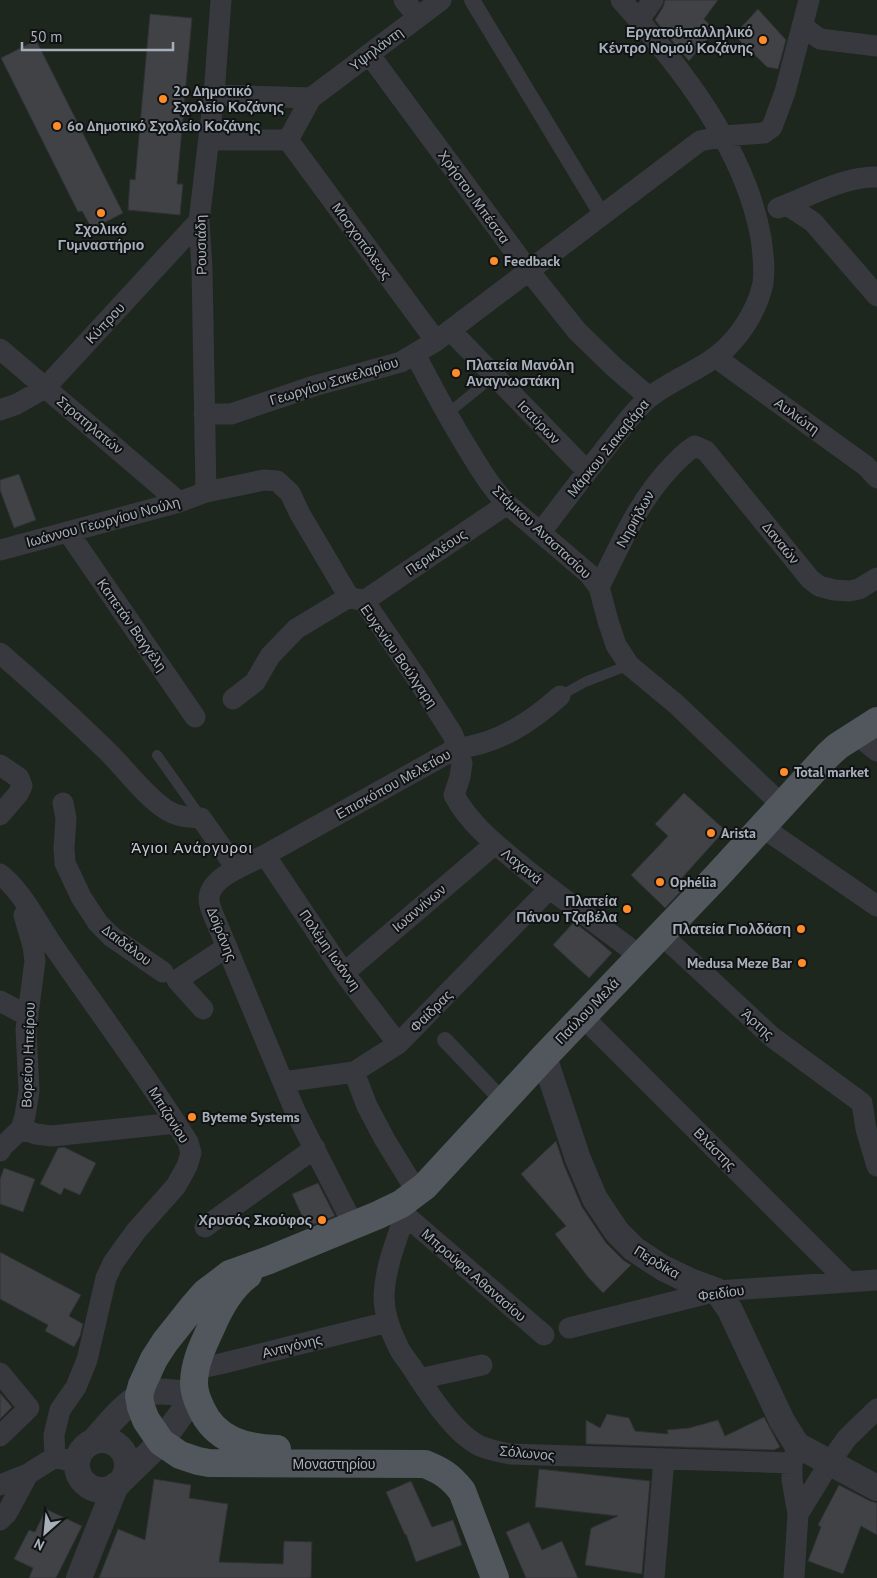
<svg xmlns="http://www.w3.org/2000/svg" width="877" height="1578" viewBox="0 0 877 1578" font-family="'PT Sans',sans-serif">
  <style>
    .green { fill: #1e271e }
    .building { fill: #404246; stroke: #303135 }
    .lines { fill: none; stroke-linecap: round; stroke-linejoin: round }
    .service { stroke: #37393e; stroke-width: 10 }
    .pedestrian { stroke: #37393e; stroke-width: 16 }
    .minor { stroke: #37393e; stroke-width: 21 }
    .tertiary { stroke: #37393e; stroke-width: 26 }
    .primary { stroke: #52575d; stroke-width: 28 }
    .poi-dot { fill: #ff8c28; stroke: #111213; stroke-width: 2 }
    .labels { text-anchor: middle; stroke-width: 4; stroke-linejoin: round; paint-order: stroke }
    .poi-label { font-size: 14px; font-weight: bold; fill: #a7b0ba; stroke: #111213; text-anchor: start }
    .street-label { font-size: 14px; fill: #a7b0ba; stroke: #111213 }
    .neighbourhood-label { font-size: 15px; letter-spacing: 1px; fill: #c8ced5; stroke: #111213 }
  </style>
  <rect width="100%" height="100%" fill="#161718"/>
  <path class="green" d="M0,0h877v1578h-877z"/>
  <path class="building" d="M665,0h53l-14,19 11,11 -26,31 -34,-41 8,-13z
    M758,9l28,31 -8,29 -11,-2 -33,-32z
    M150,14l42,4 -15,166h6l-3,31 -52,-5 2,-31 5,1z
    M36,40l87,173 -31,16 -10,-18 -4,1 -77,-154z
    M19,474l17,46 -22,8 -14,-38v-10z
    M684,793l41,37 -44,49 6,6 -22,23 -34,-33 37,-39 -13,-12z
    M574,922l23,18 15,13 -23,25 -36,-33z
    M556,1141l8,24 18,42 24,36 17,17 8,5 -28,28 -15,-16 -33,-43 11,-8 -45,-52z
    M64,1147l32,16 -16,32 -16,-7 -3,7 -21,-11 18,-36z
    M4,1168l31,11 -12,33 -23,-8v-25z
    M318,1183l17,33 -28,11 -15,-33z
    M0,1252l81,43 -12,21 14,8 -3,12 -6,11 -29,-16 3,-6 -48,-26z
    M0,1393l12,14 -12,12z
    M607,1414l22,4 6,13 33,3 -1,-4 22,-2 29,-8 7,16 39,-19 16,30 -6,3 -188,-6v-24l14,8z
    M539,1469l111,12 -8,93 -57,-9 6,-37 27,-12 -83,-9z
    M154,1479l37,6 -2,13 39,6 -9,58 64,2 1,-23 28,1 -1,36h-212l19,-49 27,11z
    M411,1481l21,46 21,-7 9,25 -46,17 -10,-28 -1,1 -19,-43z
    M839,1485l31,16 7,2v32l-16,-9 -18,48 -35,-13 13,-34 -3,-2z
    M46,1509l36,17 -26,52h-27l4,-10 -19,-9 15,-29 6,2z
    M529,1522l13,28 20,-9 16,37h-52l-20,-46z"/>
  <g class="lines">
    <path class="service" d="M447,414l47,-38
      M560,696l25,-14 44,-17
      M157,755l44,62"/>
    <path class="pedestrian" d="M472,0l130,215
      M445,1040l58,61"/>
    <path class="minor" d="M404,0l14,17
      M639,20l14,-20
      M802,26l18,13 57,7
      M369,54l160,217 48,60 37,36 35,30
      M214,95l97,3
      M209,140h79l23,-42 130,-98
      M288,140l148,201
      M787,205l26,17 64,74
      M778,208c30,-11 66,-32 99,-31
      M450,330l137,141
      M0,349l179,153
      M415,354c15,29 31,59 48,87 14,23 26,44 44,63l82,70 10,13 9,34 8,24 13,20 47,39 106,101
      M715,357l151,109 11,12
      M0,410l17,-6 28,-16 154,-167
      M204,414h27l83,-28 87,-24 35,-21 264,-200 24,-5 40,-3 8,-6 13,-35 24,-92
      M206,492l-4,-224 -3,-47 15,-126 7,-95
      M68,532l127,185
      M541,532c24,-32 49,-64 74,-96 11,-13 22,-29 35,-39 25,-20 60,-30 81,-54 15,-16 28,-39 32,-60 2,-15 0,-30 -2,-45 -16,-90 -81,-172 -140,-238
      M0,550l179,-48 27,-10 58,-12 13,1 13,12 10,21 49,83 15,4 54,79 35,55 9,28 -2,14 -6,18c17,32 48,54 75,77 36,29 74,56 111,84
      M599,587c22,-43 39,-86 73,-121 8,-8 14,-15 23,-20l11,5 104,128 9,7 15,4 15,1 10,-2 18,-11
      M364,601l143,-97
      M0,653c36,31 71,63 105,96 20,19 37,44 60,60 12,8 22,8 36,9l36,51
      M233,699l22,-17 15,-26 26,-27 53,-32
      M856,734l21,17
      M0,765l19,13 3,8 -4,8 -18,21
      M63,803l3,15 -2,30 1,15 16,34 17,26 14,14 51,35
      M762,827l115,79
      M265,855l79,118 54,71
      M0,874c23,18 37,49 54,73 45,65 92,128 134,195l3,11 -4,13 -11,20 -40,45 -23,32 -7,15 -19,82 -11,27 -16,23 -6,25 1,22
      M661,934l111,103 90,66
      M344,973l151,-129
      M0,1001l28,15
      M203,1009l-26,-29 50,-33
      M582,1016l266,266
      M354,1072l13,34 18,34 32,52
      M283,1082l71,-10 44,-28 152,-156
      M862,1103l4,26 11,37
      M21,1129l15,5 16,2 124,-13
      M0,1151l3,-5 18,-17 4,-13 4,-25 -3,-62 9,-68 -2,-15 -9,-31
      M401,1204l4,11c-9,26 -20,53 -21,81 0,16 6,34 13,48 3,8 9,15 14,22 16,25 43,68 69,80 9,4 20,6 30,8l282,9
      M405,1215l139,120
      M354,1226l-59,-115 -77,-185c-3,-8 -9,-18 -9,-27 0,-22 39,-35 56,-44l192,-107c40,-3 74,-26 103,-52
      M205,1227l110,-79
      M569,1328l148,-37 160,-11
      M196,1369l24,-5 168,-42
      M0,1373l29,35 -29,28
      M419,1379l63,-14
      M0,1485l28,-11 27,-17 22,6
      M798,1514l32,-52 17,-24 30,-29
      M0,1520l7,-7 21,-39
      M654,1578l10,-119
      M794,1578l4,-64 -6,-34v-17l4,-13"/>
    <path class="tertiary" d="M544,1057l34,102 17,40 22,33 17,17 29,19 27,13 27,10 13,19 52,111 15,24 80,43
      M77 1465a25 25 0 1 1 50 0a25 25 0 1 1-50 0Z
      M94,1441c12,-14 28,-34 44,-44 16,-10 40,-4 57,-2l-34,47 -38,37
      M79,1578l37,-93"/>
    <path class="primary" d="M248,1275c-18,13 -29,34 -37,53 -8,17 -17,36 -17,55 0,9 3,17 7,25 14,32 44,40 76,41
      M495,1578l-33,-87c-12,-15 -20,-20 -37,-27l-216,-1 -11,-2 -18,-6 -19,-13 -15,-22 -5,-13 -2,-11 3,-11 12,-26 11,-17 27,-34 13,-15 25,-19 39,-14 109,-45 23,-11 24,-18 119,-129 174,-182 110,-120 10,-9 39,-25"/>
  </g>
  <g class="poi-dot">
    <circle cx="763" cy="40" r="5"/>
    <circle cx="163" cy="99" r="5"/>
    <circle cx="57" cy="126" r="5"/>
    <circle cx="101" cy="213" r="5"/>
    <circle cx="494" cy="261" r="5"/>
    <circle cx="456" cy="373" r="5"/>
    <circle cx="784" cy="772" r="5"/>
    <circle cx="711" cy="833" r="5"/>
    <circle cx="660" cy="882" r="5"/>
    <circle cx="627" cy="909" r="5"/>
    <circle cx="801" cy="929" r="5"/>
    <circle cx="802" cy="963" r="5"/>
    <circle cx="192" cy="1117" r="5"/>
    <circle cx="322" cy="1220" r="5"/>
  </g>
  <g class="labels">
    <g class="poi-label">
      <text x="753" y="37" text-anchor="end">Εργατοϋπαλληλικό<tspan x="753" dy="16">Κέντρο Νομού Κοζάνης</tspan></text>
      <text x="173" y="96">2ο Δημοτικό<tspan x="173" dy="16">Σχολείο Κοζάνης</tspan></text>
      <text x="67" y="131">6ο Δημοτικό Σχολείο Κοζάνης</text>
      <text x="101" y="234" text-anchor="middle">Σχολικό<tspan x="101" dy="16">Γυμναστήριο</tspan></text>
      <text x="504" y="266">Feedback</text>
      <text x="466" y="370">Πλατεία Μανόλη<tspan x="466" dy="16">Αναγνωστάκη</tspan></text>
      <text x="794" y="777">Total market</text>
      <text x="721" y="838">Arista</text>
      <text x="670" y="887">Ophélia</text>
      <text x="617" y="906" text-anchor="end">Πλατεία<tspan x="617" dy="16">Πάνου Τζαβέλα</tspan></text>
      <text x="791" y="934" text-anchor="end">Πλατεία Γιολδάση</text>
      <text x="792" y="968" text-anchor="end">Medusa Meze Bar</text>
      <text x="202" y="1122">Byteme Systems</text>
      <text x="312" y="1225" text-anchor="end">Χρυσός Σκούφος</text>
    </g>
    <g class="street-label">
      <text transform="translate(376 49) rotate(-37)" y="5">Υψηλάντη</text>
      <text transform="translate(474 197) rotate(54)" y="5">Χρήστου Μπέσσα</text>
      <text transform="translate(362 241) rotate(54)" y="5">Μοσχοπόλεως</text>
      <text transform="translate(201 245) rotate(-91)" y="5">Ρουσιάδη</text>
      <text transform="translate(105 323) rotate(-47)" y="5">Κύπρου</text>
      <text transform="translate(334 381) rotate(-17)" y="5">Γεωργίου Σακελαρίου</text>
      <text transform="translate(797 416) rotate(36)" y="5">Αυλιώτη</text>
      <text transform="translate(539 422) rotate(46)" y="5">Ισαύρων</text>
      <text transform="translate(90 425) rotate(40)" y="5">Στρατηλατών</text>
      <text transform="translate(608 448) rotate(-51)" y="5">Μάρκου Σιακαβάρα</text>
      <text transform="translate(635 519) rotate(-61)" y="5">Νηριήδων</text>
      <text transform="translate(103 522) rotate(-15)" y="5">Ιωάννου Γεωργίου Νούλη</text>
      <text transform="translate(542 532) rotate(43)" y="5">Στάμκου Αναστασίου</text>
      <text transform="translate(781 543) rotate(51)" y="5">Δαναών</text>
      <text transform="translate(436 552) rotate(-34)" y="5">Περικλέους</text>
      <text transform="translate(132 625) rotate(55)" y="5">Καπετάν Βαγγέλη</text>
      <text transform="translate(399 656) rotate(55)" y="5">Ευγενίου Βούλγαρη</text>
      <text transform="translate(393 784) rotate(-29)" y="5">Επισκόπου Μελετίου</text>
      <text transform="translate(522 866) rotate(39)" y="5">Λαχανά</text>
      <text transform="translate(419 908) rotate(-40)" y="5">Ιωαννίνων</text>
      <text transform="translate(222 934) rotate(68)" y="5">Δοϊράνης</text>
      <text transform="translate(127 945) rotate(37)" y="5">Δαιδάλου</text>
      <text transform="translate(330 950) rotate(55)" y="5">Πολέμη Ιωάννη</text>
      <text transform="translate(431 1011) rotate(-45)" y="5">Φαίδρας</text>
      <text transform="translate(587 1011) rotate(-46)" y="5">Παύλου Μελά</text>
      <text transform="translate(758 1024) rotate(42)" y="5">Άρτης</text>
      <text transform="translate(28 1055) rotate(-88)" y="5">Βορείου Ηπείρου</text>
      <text transform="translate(169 1115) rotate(58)" y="5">Μπιζανίου</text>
      <text transform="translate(715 1149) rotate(45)" y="5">Βλάστης</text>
      <text transform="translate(657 1262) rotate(31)" y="5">Περδίκα</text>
      <text transform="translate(474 1275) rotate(41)" y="5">Μπρούφα Αθανασίου</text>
      <text transform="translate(721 1293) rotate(-8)" y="5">Φειδίου</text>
      <text transform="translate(292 1346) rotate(-14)" y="5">Αντιγόνης</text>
      <text transform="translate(527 1453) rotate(5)" y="5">Σόλωνος</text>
      <text x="334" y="1469">Μοναστηρίου</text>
    </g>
    <g class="neighbourhood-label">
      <text x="192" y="853">Άγιοι Ανάργυροι</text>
    </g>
  </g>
  <g transform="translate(45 1533) rotate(207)" stroke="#111213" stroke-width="4" paint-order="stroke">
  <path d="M0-4L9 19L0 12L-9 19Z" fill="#a7b0ba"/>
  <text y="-8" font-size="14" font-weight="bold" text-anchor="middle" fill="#a7b0ba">N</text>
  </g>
  <path d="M22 42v8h151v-8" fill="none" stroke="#a7b0ba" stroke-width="2.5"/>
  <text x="30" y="42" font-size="15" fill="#a7b0ba" stroke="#111213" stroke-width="4" paint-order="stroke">50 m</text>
</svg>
